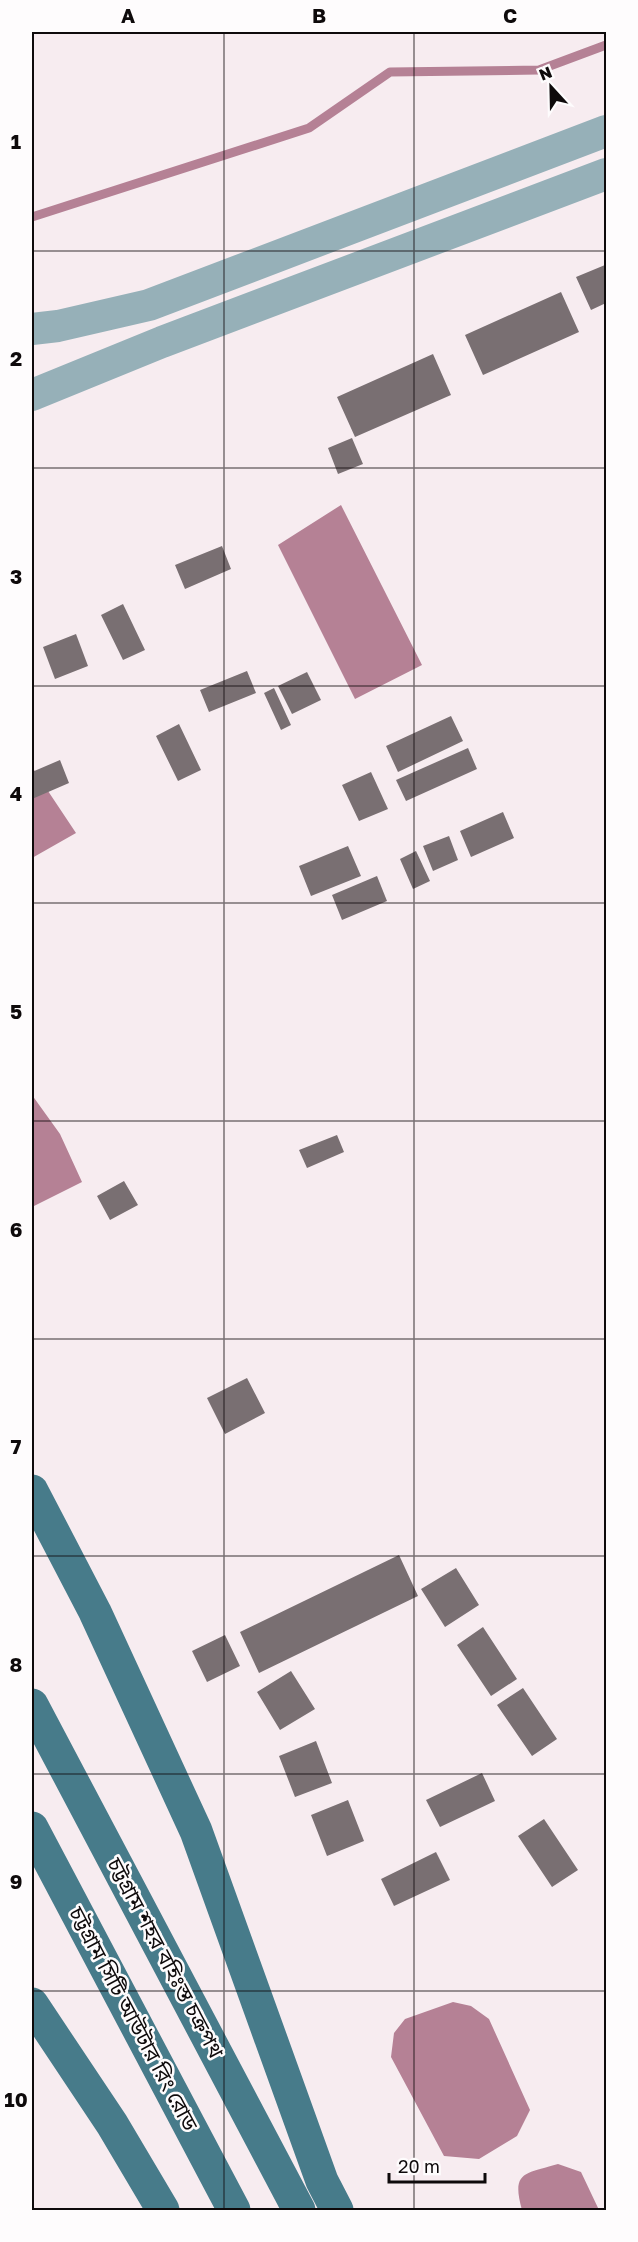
<svg xmlns="http://www.w3.org/2000/svg" width="638" height="2242" viewBox="0 0 638 2242" font-family="'Golos Text','Noto Sans Bengali',sans-serif">
  <style>
    .water { fill: #b58195 }
    .lines { fill: none; stroke-linecap: round; stroke-linejoin: round }
    .stream { stroke: #b58195; stroke-width: 9 }
    .building { fill: #796f72 }
    .minor { stroke: #96b0b8; stroke-width: 32 }
    .major { stroke: #477b8a; stroke-width: 33 }
    .grid { fill: none; stroke: #0e0a0b; stroke-width: 1.5; stroke-opacity: 0.55 }
    .labels { text-anchor: middle; stroke-width: 5; stroke-linejoin: round; paint-order: stroke }
    .street-label { font-size: 21px; fill: #0e0a0b; stroke: #fefcfd }
    .neatline { fill: none; stroke: #0e0a0b; stroke-width: 2 }
    .grid-label { font-size: 20px; text-anchor: middle; font-weight: bold; fill: #0e0a0b }
  </style>
  <rect width="100%" height="100%" fill="#f7ecf0"/>
  <path class="water" d="M341,505l81,160 -67,34 -77,-154z
    M32,767l44,66 -44,25z
    M32,1095l28,39 22,48 -50,25z
    M453,2002l18,4 18,13 41,91 -13,26 -38,23 -35,-3 -53,-99 3,-24 11,-14z
    M558,2164l23,8 18,38h-77c-11,-39 3,-36 36,-46z"/>
  <g class="lines">
    <path class="stream" d="M32,217l277,-89 81,-56 149,-2 67,-25"/>
  </g>
  <path class="building" d="M605,265l1,4v34l-15,7 -15,-33z
    M561,292l18,40 -96,43 -18,-40z
    M433,354l18,41 -96,42 -18,-40z
    M352,438l11,26 -25,10 -10,-26z
    M222,546l9,23 -46,20 -10,-24z
    M123,604l22,46 -22,10 -22,-45z
    M76,634l12,32 -33,13 -12,-32z
    M247,671l9,22 -47,19 -9,-22z
    M307,672l14,28 -29,14 -14,-28z
    M274,688l17,37 -10,5 -17,-37z
    M451,716l12,25 -65,31 -12,-26z
    M179,724l22,46 -23,11 -22,-45z
    M468,748l9,21 -71,32 -10,-21z
    M60,760l9,23 -37,16v-27z
    M371,772l17,37 -29,12 -17,-36z
    M503,812l11,26 -43,19 -11,-26z
    M449,836l9,24 -25,11 -10,-25z
    M348,846l13,30 -50,20 -12,-30z
    M416,851l14,30 -17,8 -13,-30z
    M377,876l10,25 -45,19 -10,-25z
    M337,1135l7,17 -37,16 -8,-18z
    M124,1181l14,24 -28,15 -13,-24z
    M247,1378l18,35 -40,21 -18,-36z
    M399,1555l19,41 -159,77 -19,-41z
    M456,1568l23,37 -34,22 -24,-38z
    M483,1627l34,52 -26,17 -34,-51z
    M225,1635l15,31 -33,16 -15,-31z
    M291,1671l24,38 -35,21 -23,-38z
    M523,1688l34,51 -25,17 -35,-51z
    M316,1741l16,42 -37,14 -16,-41z
    M482,1773l13,28 -55,26 -14,-27z
    M348,1800l16,41 -37,15 -16,-41z
    M544,1819l34,51 -26,17 -34,-51z
    M436,1852l14,28 -56,26 -13,-27z"/>
  <g class="lines">
    <path class="minor" d="M32,329l26,-3 91,-21 457,-174
      M32,395l130,-53 444,-168"/>
    <path class="major" d="M32,1491l63,121 101,219 126,350 15,29
      M32,1705l267,505
      M32,1828l202,382
      M32,2004l80,120 51,86"/>
  </g>
  <path class="grid" d="M224,32v2178M414,32v2178M32,251h574M32,468h574M32,686h574M32,903h574M32,1121h574M32,1339h574M32,1556h574M32,1774h574M32,1991h574"/>
  <g class="labels">
    <g class="street-label">
      <text transform="translate(165 1958) rotate(62)" y="7">চট্টগ্রাম শহর বহিঃস্ত চক্রপথ</text>
      <text transform="translate(133 2019) rotate(62)" y="7">চট্টগ্রাম সিটি আউটার রিং রোড</text>
    </g>
  </g>
  <rect width="638" height="2242" fill="none" stroke="#fefcfd" stroke-width="66"/>
  <g transform="translate(551 87) rotate(338)" stroke="#fefcfd" stroke-width="4.5" paint-order="stroke">
  <path d="M0-4.5L10 22L0 15L-10 22Z" fill="#0e0a0b"/>
  <text y="-9" font-size="16" font-weight="bold" text-anchor="middle" fill="#0e0a0b">N</text>
  </g>
  <path d="M389 2173v9h96v-9" fill="none" stroke="#0e0a0b" stroke-width="3"/>
  <text x="398" y="2173" font-size="18" fill="#0e0a0b" stroke="#fefcfd" stroke-width="4.5" paint-order="stroke">20 m</text>
  <rect x="33" y="33" width="572" height="2176" class="neatline"/>
  <g class="grid-label">
    <text x="128" y="23">A</text>
    <text x="319" y="23">B</text>
    <text x="510" y="23">C</text>
    <text x="16" y="149">1</text>
    <text x="16" y="366">2</text>
    <text x="16" y="584">3</text>
    <text x="16" y="801">4</text>
    <text x="16" y="1019">5</text>
    <text x="16" y="1237">6</text>
    <text x="16" y="1454">7</text>
    <text x="16" y="1672">8</text>
    <text x="16" y="1889">9</text>
    <text x="16" y="2107">10</text>
  </g>
</svg>
